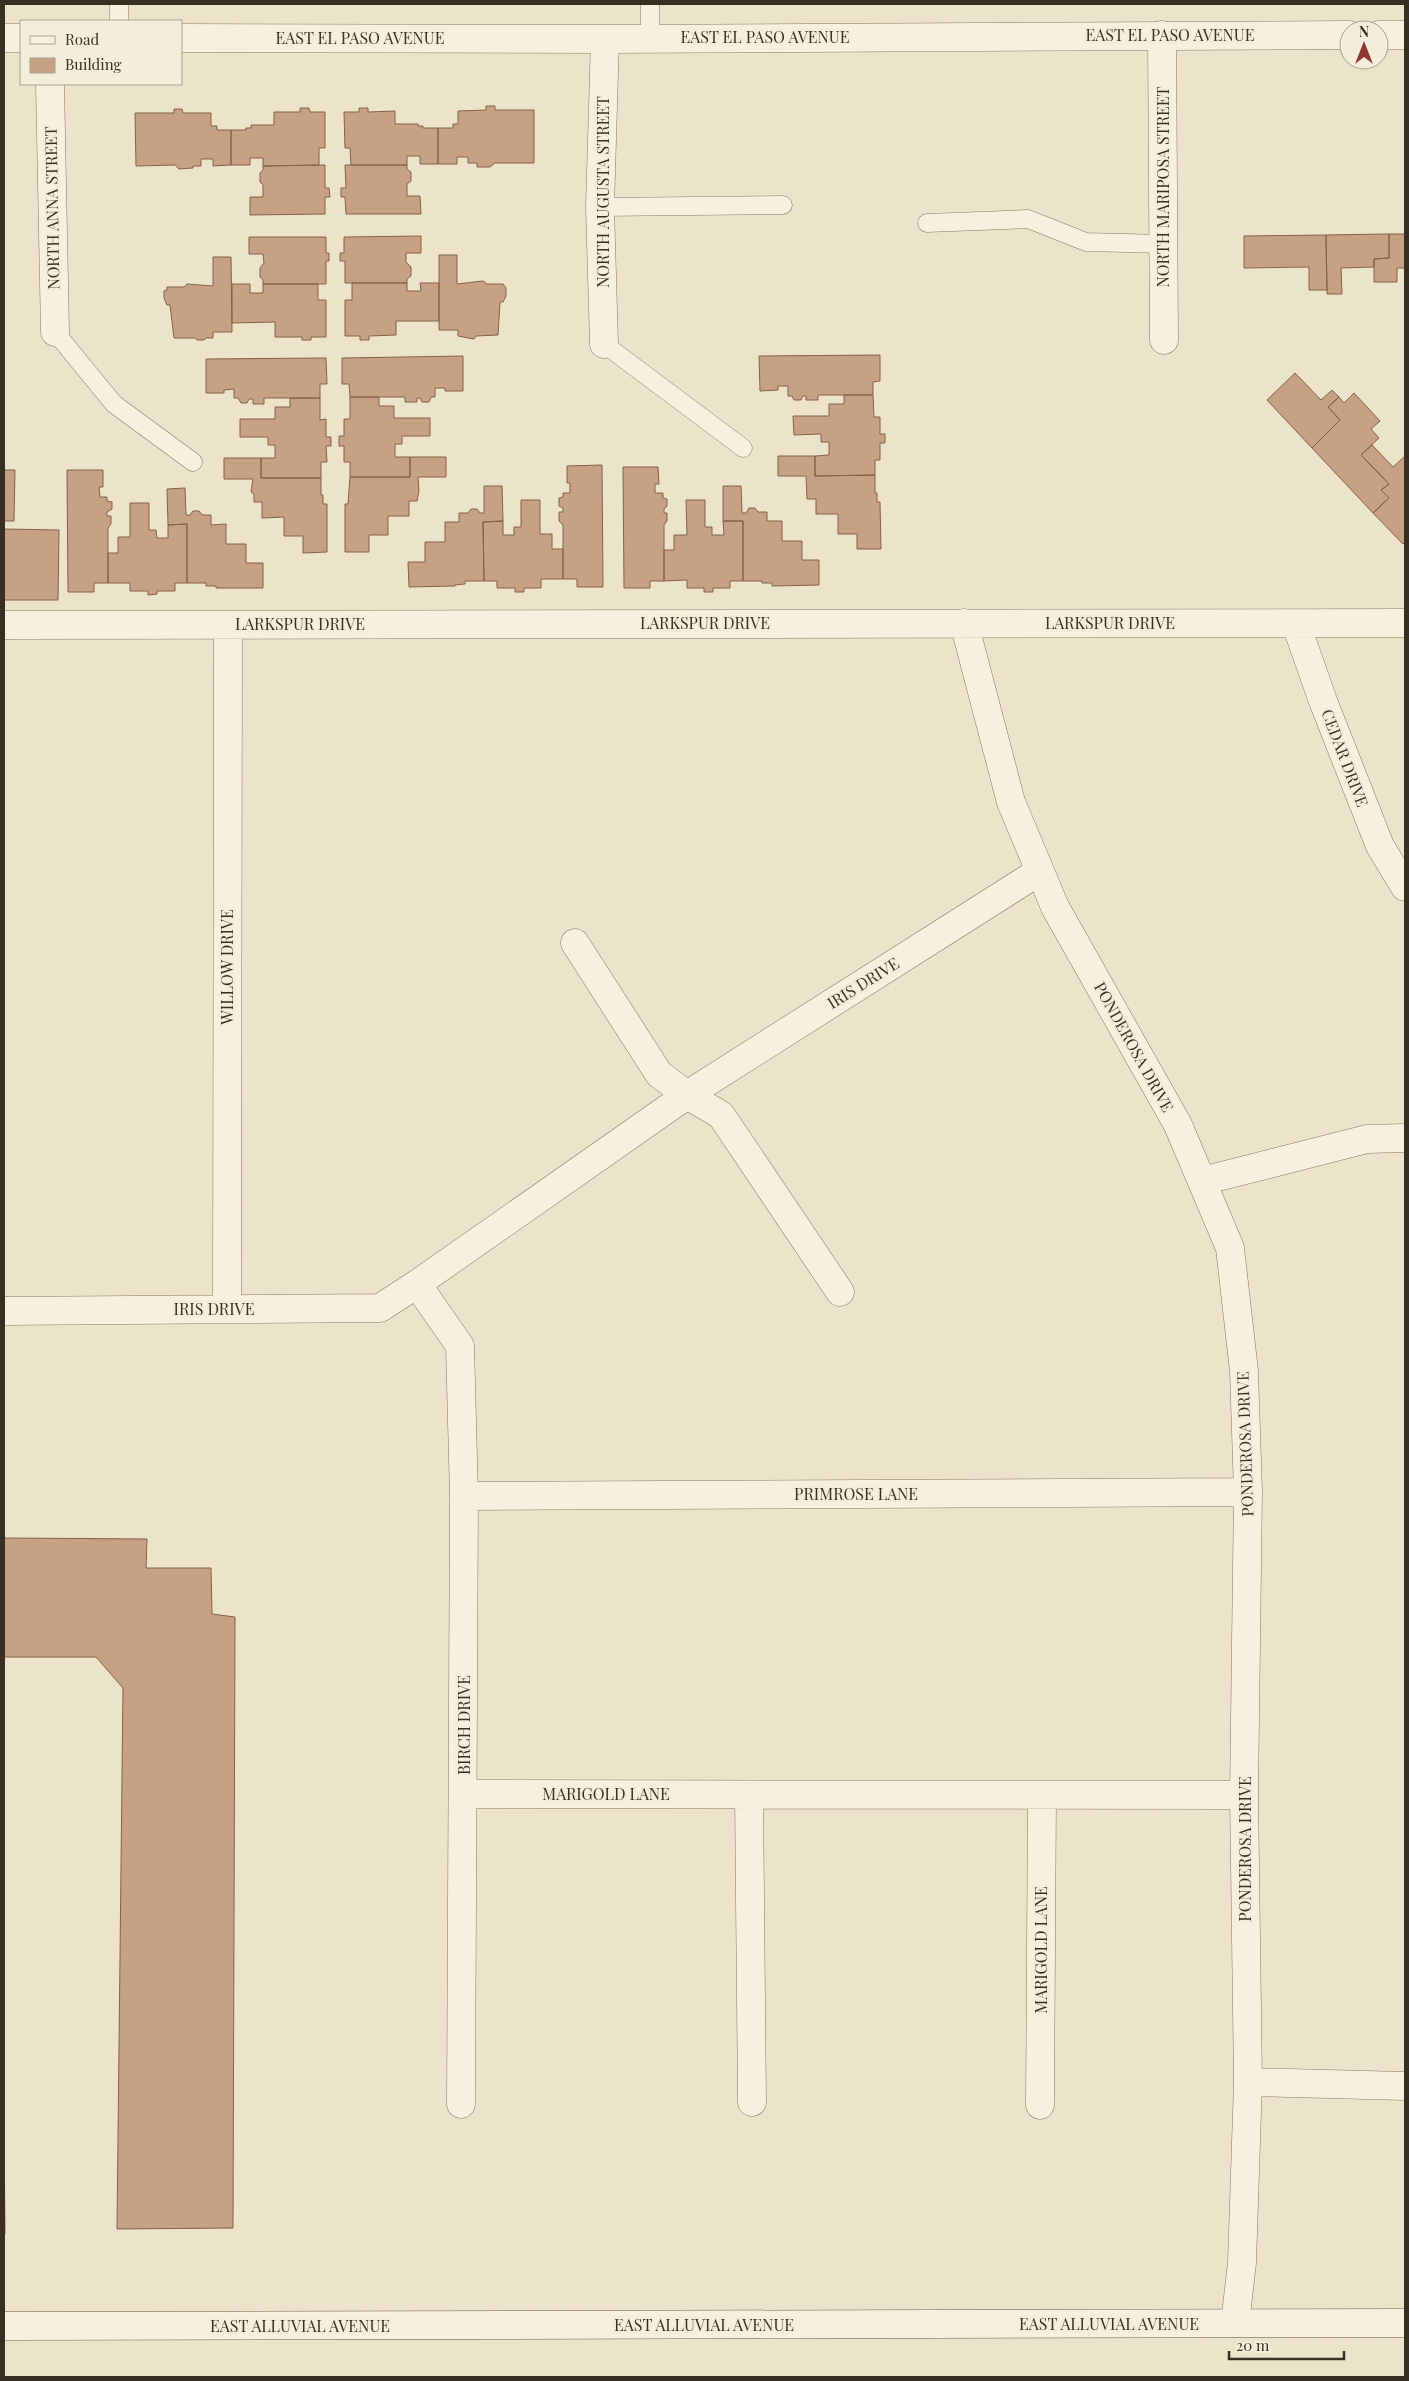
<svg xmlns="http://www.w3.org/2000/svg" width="1409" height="2381" viewBox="0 0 1409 2381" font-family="'Playfair Display',serif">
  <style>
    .building { fill: #c7a184; stroke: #856148 }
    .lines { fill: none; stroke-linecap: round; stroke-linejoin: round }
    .lane-casing { stroke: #887660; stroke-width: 19 }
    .street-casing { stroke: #887660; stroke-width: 29 }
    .secondary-casing { stroke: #6a5743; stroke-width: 29 }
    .lane { stroke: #f7f0de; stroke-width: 18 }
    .street { stroke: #f7f0de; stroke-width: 28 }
    .secondary { stroke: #f7f0de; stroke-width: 28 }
    .labels { text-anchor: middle; stroke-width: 5; stroke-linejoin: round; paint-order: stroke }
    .street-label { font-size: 16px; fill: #392e22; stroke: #f4edda }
  </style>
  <rect width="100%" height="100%" fill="#ece3cb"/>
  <path class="building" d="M486,106h9v4h39v53h-39l-5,4h-13v-4h-9v-6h-11v7h-19v-36h15v-4h5v-13l28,-1z
    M300,108h9l1,4h15v36h-6v17l-56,1v-8h-13v7h-19v-35h15v-2h5v-3h23v-13h26z
    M359,108h9v4l27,-1v13h23v2h5v2h15v36h-18v-8h-13v9h-56l-1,-17h-5l-1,-36h15z
    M174,109h8l1,4h28v13h6v4h14v35l-18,1v-7h-12v7h-8v2l-14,1 -4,-4 -39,1 -1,-53h39z
    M325,165v23h4l1,9h-5v17l-75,1v-18h13v-12l-3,-3v-9l3,-3v-4z
    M345,165h62v4l4,3v9l-4,3v12h13l1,18h-75l-1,-17h-4v-9h5z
    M1389,234v24l-15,1v8l-33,1 1,26h-15l-1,-59z
    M1389,234h16v34h-8v14h-23v-23l15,-1z
    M1326,235l1,55h-18v-23l-65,1v-32z
    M421,236v17h-15v9l5,5v9l-4,3v4h-62v-22h-5v-8h4v-16z
    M249,237h77v16h3v8h-3v23h-63v-4l-3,-3v-9l4,-5 -1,-9h-14z
    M439,255h18v29l26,-3 4,3h16l3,4v8l-3,6h-3l-2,33 -22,1 -2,3 -16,-3v-6h-19z
    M213,257h18l1,75h-19v6h-7l-2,2h-7l-2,-2h-21l-4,-33h-3l-3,-7v-7l3,-1v-3h17l3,-3 26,2z
    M352,283h55v8h14l-1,-8h19v38h-43v14l-27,1v4h-9v-4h-15v-36h7z
    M232,284h18v9h13v-9h55v16h8v37h-15v3h-9v-3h-27v-15l-43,1z
    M880,355v26l-7,1v13h-55v5h-12v-4h-3l-2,4h-7l-2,-4h-4v-10h-10v4l-18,1 -1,-35z
    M463,356v35h-18v-3h-10v9h-4l-2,5h-7l-2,-4h-3v4h-12v-5h-55l-1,-13h-7v-26z
    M326,358l1,26h-7v14h-56v6h-11v-5h-4l-2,4h-6l-3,-5h-4v-9l-10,1v3h-18v-34z
    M1295,373l26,27 11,-10 7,7 -11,10 12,13 -28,28 -45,-48z
    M1354,393l26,28 -9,8 8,9 -18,17 28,29 -8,6 8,8 -16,15 -61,-65 28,-28 -12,-13 11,-10 5,6z
    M844,395h29l1,22h6v17h5v9h-5v17h-5v15l-60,1v-20l14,-1v-13h-8v-8l-27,1 -1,-19h36v-12h15z
    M350,397h29v9h15v12h36v18h-28v8h-7v13h15v20h-60v-15h-6v-16h-5v-10h5v-17h6z
    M290,398h30v22l6,-1v18h5v9h-5l1,16h-6v16h-60v-20h14v-13h-7v-8h-28v-18h35v-12h15z
    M1372,445l21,22 12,-11v86l-2,2 -30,-31 16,-15 -8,-8 8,-6 -28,-29z
    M778,456h37v20l60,-1v18h2v9h3l1,47h-24v-15h-19v-20h-22v-15h-9l-1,-23h-28z
    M410,457h36v20h-28l1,14 -2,10h-8v15h-21v19h-19v17h-24v-48h3l2,-27h60z
    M224,458h37v20h60v17h2v9h4v48l-24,1v-17h-19v-19l-22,1v-16h-8v-8l-3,-2 2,-13h-29z
    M602,465l1,122h-26v-8h-14v-54l-4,-4v-9h4v-4l-4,-2v-8l4,-1v-4h7v-10h-3v-17z
    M623,467h35l1,17h-4v9h8v5l4,1v7l-3,3v4h3v8l-3,4v56h-14v7h-26z
    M4,470h11l-1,51h-10z
    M67,470h36v17h-4l1,10h7v4l5,1v7l-5,3v4h4v8l-3,4v55h-14v9h-26z
    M484,486h18l1,35 -20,1 1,59h-19v3l-10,1v1l-46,1 -1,-25h17v-20h20v-20h14v-9h9l3,-4h6l3,4h4z
    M723,486h18l1,27h4l3,-5h6l3,4h9v9h15v20h20v19h17v25l-47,1v-3h-10v-2h-19v-60h-20z
    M185,488l1,27h4l3,-4h6l3,4h9v10l15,-1v20h20v19h17v25h-47v-2h-10v-3h-19v-59l-19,1 -1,-36z
    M521,500h19v34h12v15h11v30h-22v9h-17v4h-9v-4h-18v-7h-13l-1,-59 20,-1v14h11v-8h7z
    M686,500h19v27h7v8h12l-1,-14h20v60h-13v7h-17v4h-9v-4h-17v-8l-23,1v-31h10v-15h13z
    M130,503h19v27h7l1,8h11v-13l19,-1v59h-12v8h-18v3l-9,1v-4h-18v-8h-22v-30h10v-16h12z
    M4,529l55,1 -1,70h-54z
    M4,1538l143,1 -1,29h65l1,46 23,3 -2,611 -116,1 6,-541 -27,-31h-92z
    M4,2140l1,94h-1z"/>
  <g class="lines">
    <defs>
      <path id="lane" d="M119,4v17
        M650,4v34
        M600,207l183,-2
        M927,223l101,-4 58,23 78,2
        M55,332l59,72 79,58
        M604,344l139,104"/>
      <path id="street" d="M1162,35l2,305
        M1379,35h26
        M4,38h17
        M181,38l424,1 744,-4
        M50,84l5,248
        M604,344l-4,-137 5,-168
        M964,623l47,179 44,105 123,218 52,123 14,123 4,121 -4,303 4,287 -6,181 -7,60
        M1296,624l27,77 57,145 25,41
        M4,625l1401,-2
        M575,943l84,131 28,21 34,20 119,177
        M1202,1181l165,-42 38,-1
        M417,1284l270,-189 353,-224
        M227,1309l1,-684
        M4,1311l376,-3 37,-24 43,62 4,150 -3,608
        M464,1496l784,-4
        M463,1794l781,1
        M749,1795l3,307
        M1248,2082l157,4
        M1040,2105l2,-310"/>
      <path id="secondary" d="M4,2326l1401,-3"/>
    </defs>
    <use href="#lane" class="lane-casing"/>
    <use href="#street" class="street-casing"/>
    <use href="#secondary" class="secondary-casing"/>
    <use href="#lane" class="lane"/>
    <use href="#street" class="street"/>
    <use href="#secondary" class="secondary"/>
  </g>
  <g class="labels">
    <g class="street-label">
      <text x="1170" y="41">EAST EL PASO AVENUE</text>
      <text x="765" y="43">EAST EL PASO AVENUE</text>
      <text x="360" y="44">EAST EL PASO AVENUE</text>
      <text transform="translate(1163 187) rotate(-90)" y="6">NORTH MARIPOSA STREET</text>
      <text transform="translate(603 192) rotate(-90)" y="6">NORTH AUGUSTA STREET</text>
      <text transform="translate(52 208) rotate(-91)" y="6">NORTH ANNA STREET</text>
      <text x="705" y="629">LARKSPUR DRIVE</text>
      <text x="1110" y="629">LARKSPUR DRIVE</text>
      <text x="300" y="630">LARKSPUR DRIVE</text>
      <text transform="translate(1345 758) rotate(69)" y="6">CEDAR DRIVE</text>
      <text transform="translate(227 967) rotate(-90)" y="6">WILLOW DRIVE</text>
      <text transform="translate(863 983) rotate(-32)" y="6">IRIS DRIVE</text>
      <text transform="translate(1134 1047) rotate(61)" y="6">PONDEROSA DRIVE</text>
      <text x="214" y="1315">IRIS DRIVE</text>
      <text transform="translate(1245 1444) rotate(-92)" y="6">PONDEROSA DRIVE</text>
      <text x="856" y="1500">PRIMROSE LANE</text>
      <text transform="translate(464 1725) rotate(-90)" y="6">BIRCH DRIVE</text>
      <text x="606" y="1800">MARIGOLD LANE</text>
      <text transform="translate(1245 1849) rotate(-90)" y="6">PONDEROSA DRIVE</text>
      <text transform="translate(1041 1950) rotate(-90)" y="6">MARIGOLD LANE</text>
      <text x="1109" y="2330">EAST ALLUVIAL AVENUE</text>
      <text x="704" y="2331">EAST ALLUVIAL AVENUE</text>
      <text x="300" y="2332">EAST ALLUVIAL AVENUE</text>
    </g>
  </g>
  <rect width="1409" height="2381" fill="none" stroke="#392e22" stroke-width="10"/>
  <rect x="20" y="20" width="162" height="65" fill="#f4edda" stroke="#a9a190"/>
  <rect x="30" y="36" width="25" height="8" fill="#f7f0de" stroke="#a9a190"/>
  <text x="65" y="45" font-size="15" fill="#392e22">Road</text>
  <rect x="30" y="58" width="25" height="15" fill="#c7a184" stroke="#a9a190"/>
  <text x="65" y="70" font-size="15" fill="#392e22">Building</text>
  <g transform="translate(1364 45)"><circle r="24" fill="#f4edda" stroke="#a9a190"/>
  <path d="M0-4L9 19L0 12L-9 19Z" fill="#923634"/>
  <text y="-8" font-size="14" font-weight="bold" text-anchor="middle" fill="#392e22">N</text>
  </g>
  <path d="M1229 2351v8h115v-8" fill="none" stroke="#392e22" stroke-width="2.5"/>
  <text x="1236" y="2351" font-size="15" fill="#392e22" stroke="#f4edda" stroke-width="4" paint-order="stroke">20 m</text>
</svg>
